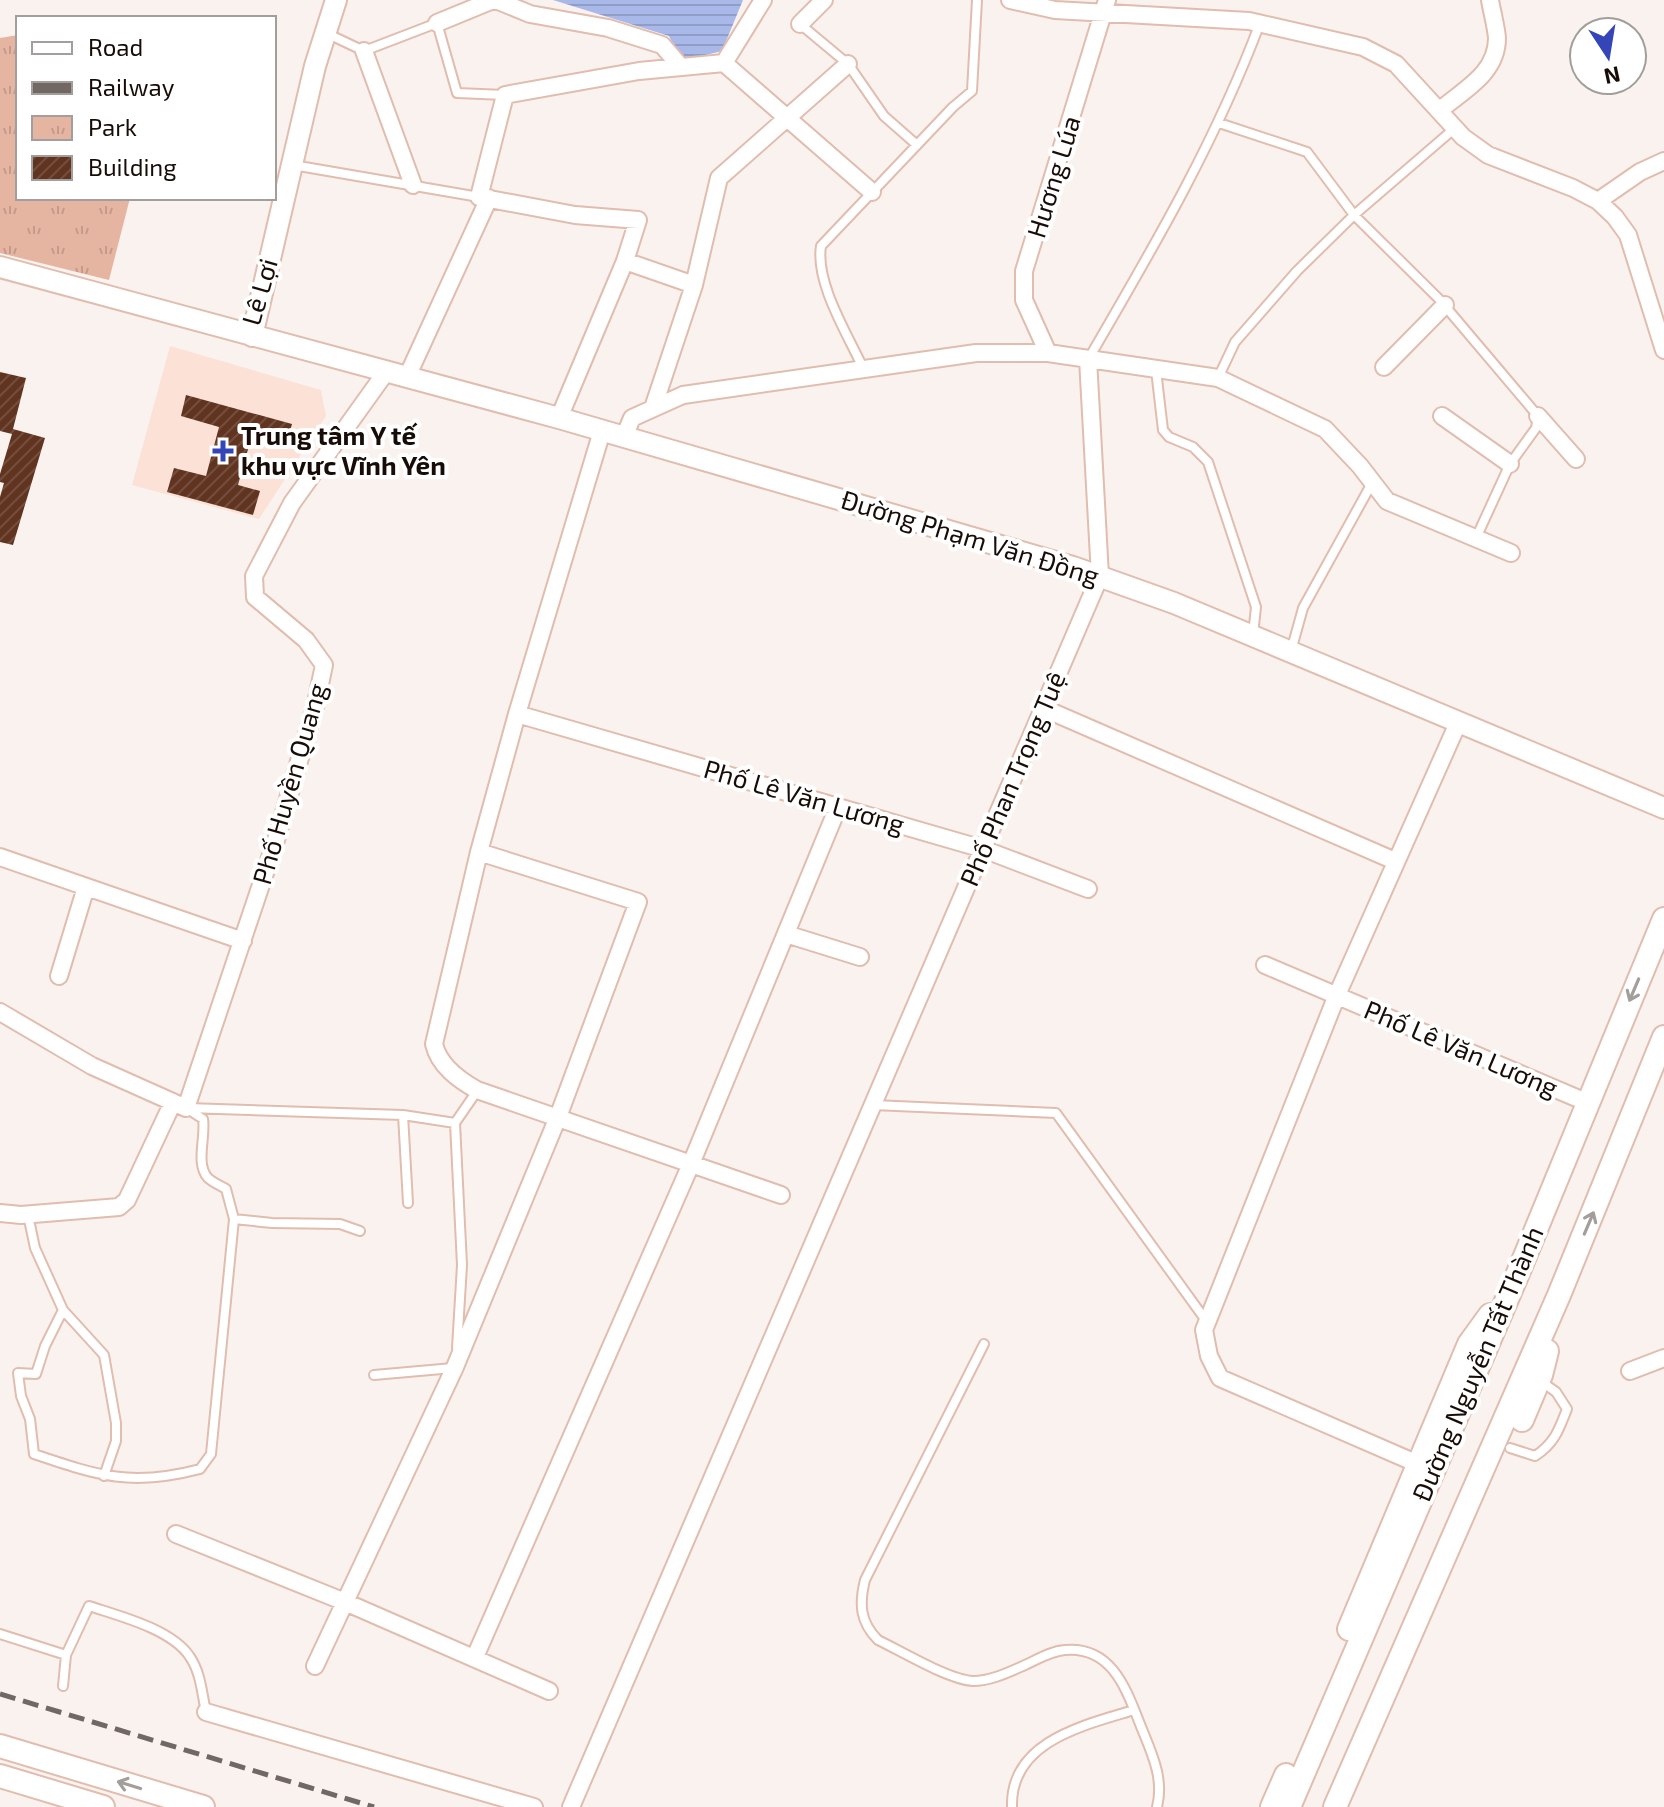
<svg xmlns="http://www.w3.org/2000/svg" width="1664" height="1807" viewBox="0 0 1664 1807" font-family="'Exo 2',sans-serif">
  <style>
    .built { fill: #fbe1d6 }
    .park { fill: url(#park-tufts) }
    .water { fill: url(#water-rules) }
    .building { fill: url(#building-hatch) }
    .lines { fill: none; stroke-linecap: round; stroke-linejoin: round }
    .service-casing { stroke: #e0bdaf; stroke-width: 12 }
    .minor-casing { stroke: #e0bdaf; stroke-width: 20 }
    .tertiary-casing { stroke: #e0bdaf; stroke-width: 24 }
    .secondary-casing { stroke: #e0bdaf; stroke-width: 26 }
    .service { stroke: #fff; stroke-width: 8 }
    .minor { stroke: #fff; stroke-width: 16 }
    .tertiary { stroke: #fff; stroke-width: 20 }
    .secondary { stroke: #fff; stroke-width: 22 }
    .rail { stroke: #716863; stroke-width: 5; stroke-dasharray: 16 8; stroke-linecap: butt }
    .oneway { stroke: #a29e9c }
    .poi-dot { fill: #3445b7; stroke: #fff; stroke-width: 3 }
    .labels { text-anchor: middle; stroke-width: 8; stroke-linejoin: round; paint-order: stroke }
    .street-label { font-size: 26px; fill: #170c07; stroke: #fff }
    .poi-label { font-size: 26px; font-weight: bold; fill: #170c07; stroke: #fff; text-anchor: start }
  </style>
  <defs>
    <pattern id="park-tufts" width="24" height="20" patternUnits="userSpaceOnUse" patternTransform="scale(2)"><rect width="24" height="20" fill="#e5b5a2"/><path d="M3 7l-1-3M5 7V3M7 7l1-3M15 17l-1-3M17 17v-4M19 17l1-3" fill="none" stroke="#c49a8a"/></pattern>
    <pattern id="water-rules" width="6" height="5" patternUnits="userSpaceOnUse" patternTransform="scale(2)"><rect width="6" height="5" fill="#a8b8e9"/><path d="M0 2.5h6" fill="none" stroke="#909dc6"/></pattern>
    <pattern id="building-hatch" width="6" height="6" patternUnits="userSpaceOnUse" patternTransform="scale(2)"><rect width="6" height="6" fill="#613420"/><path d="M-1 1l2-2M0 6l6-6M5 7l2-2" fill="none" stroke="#734e3e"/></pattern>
  </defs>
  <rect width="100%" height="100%" fill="#faf2ef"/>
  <path class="built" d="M170,346l151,44 5,26 -67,103 -127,-34z"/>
  <path class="park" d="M18,35v163h112l-21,82 -109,-27v-215z"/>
  <path class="water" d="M553,0h190l-21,51 -41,10 -12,-25z"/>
  <path class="building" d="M0,372l26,6 -13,51 32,9 -32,107 -13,-3v-45l4,-14 -4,-1v-8l12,-40 -12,-3z
    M186,395l106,29 -6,21 -34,-10 -14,50 22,6 -7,24 -86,-23 7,-24 32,8 13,-49 -38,-11z"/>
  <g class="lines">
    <defs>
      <path id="service" d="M800,24l48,40 36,52 33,29
        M326,33l38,18 73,-28 20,70 48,2
        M1219,123l88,29 47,63 85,84 99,117 -2,12 -26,36 -34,74
        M293,165l186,32
        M1089,358c64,-110 126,-215 171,-335
        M863,368c-15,-33 -48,-85 -42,-122l132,-139 19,-16 5,-91
        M1156,370l7,60 6,7 24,10 15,15 48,145 -3,28
        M1218,378l17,-36 62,-71 57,-56 101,-87
        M1291,651l12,-43 69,-125
        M873,1105l183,8 151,209
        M187,1108l216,7 52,8 7,142 -5,83
        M403,1115l5,88
        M455,1123l22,-32
        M28,1215l7,33 28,62 -18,36 -9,28 -18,-1 3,23 9,23 4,35c65,22 98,33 166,15l11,-15 23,-235 -8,-30c-5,-3 -14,-7 -18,-11 -13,-14 -2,-41 -5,-59l-17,-11
        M234,1219l38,4 68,1 20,7
        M63,1310l41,45 12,68v18l-12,35
        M984,1344l-119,236c-6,24 -5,42 13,60 23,11 71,40 95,41 18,0 36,-9 52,-16 13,-6 26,-14 40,-15 45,-4 60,36 73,69 11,29 27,57 19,88
        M374,1375l79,-7
        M1510,1448l25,8c19,-12 24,-26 32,-47l-11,-17 -14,-10
        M0,1634l66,21
        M63,1686l3,-31 23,-49c30,10 83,23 101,51 11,16 12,37 16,55
        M1012,1807c-2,-66 73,-82 122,-97"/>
      <path id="minor" d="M496,0l34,14 78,14 54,17 19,22
        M1010,0l45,10 194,11 114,26 33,17 67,73 25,18 85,33 25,13 17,16 13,18 36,115
        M437,23l56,-23
        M800,24l24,-24
        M364,51l49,134
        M724,63l39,-63
        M1439,111c24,-21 58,-37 58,-73 -1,-12 -5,-26 -7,-38
        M1598,201l42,-29 24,-11
        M625,261l69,24
        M1048,353l-24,-53v-29l83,-271
        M1384,367l61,-62
        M407,377l82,-179
        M653,408l41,-123 25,-107 129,-114
        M1442,416l68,48
        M1538,416l38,43
        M559,418l66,-157 13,-41 -63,-5 -96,-18 26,-102 134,-24 85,-8 148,129
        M602,431l-85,283 -38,138 -45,192c5,22 25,36 43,46l304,105
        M624,437l8,-19 51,-23 293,-42h72l170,25 107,51 35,37 27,35 124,52
        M1043,708l352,153
        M517,714l466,135 105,40
        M0,857l243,84
        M786,934l74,23
        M1265,965l321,137
        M59,976l27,-89
        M0,1012l92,54 94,42 90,-268 40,-137 8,-38 -18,-25 -51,-43 -1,-21 38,-73 94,-131
        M0,1213l21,2 98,-8 8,-7 46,-98
        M1630,1371l34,-13
        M1418,1464l-198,-86 -11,-22 -5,-26 133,-335 121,-272
        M176,1534l169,68 204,89
        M475,1657l216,-493 147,-357
        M315,1666l140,-299 103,-250 80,-215 -159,-50
        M206,1712l328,95
        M571,1807l529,-1231 -12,-217"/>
      <path id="tertiary" d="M0,267l559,151 514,149 101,36 490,205
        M252,336l63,-270 21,-66"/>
      <path id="secondary" d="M1522,1420l19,-45 6,-24
        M1349,1629l120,-285 21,-29
        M0,1746l203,61
        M0,1776l103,31
        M1272,1807l14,-32
        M1289,1807l227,-529 148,-359
        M1335,1807l224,-512 105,-258"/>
    </defs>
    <use href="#service" class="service-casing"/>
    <use href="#minor" class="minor-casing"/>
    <use href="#tertiary" class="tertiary-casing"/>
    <use href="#secondary" class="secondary-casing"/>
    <use href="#service" class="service"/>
    <use href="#minor" class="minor"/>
    <use href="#tertiary" class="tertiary"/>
    <use href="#secondary" class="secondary"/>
    <path class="rail" d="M0,1694l374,113"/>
  </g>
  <defs><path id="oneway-shaft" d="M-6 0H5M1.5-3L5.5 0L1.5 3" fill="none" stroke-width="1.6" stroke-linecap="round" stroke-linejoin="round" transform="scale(2)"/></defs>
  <g class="oneway">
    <use href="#oneway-shaft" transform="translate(1634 990) rotate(113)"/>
    <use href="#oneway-shaft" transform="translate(1589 1223) rotate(-67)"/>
    <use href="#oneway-shaft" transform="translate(129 1785) rotate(-163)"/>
  </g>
  <path class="poi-dot" d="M219 439h8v8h8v8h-8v8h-8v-8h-8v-8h8z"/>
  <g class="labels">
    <g class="street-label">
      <text transform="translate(1054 177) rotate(-73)" y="9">Hương Lúa</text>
      <text transform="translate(260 292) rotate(-74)" y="9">Lê Lợi</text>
      <text transform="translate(970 538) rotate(17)" y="9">Đường Phạm Văn Đồng</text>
      <text transform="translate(1013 779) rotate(-67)" y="9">Phố Phan Trọng Tuệ</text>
      <text transform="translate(290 784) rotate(-74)" y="9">Phố Huyền Quang</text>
      <text transform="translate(804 797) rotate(16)" y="9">Phố Lê Văn Lương</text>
      <text transform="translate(1461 1049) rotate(23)" y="9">Phố Lê Văn Lương</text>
      <text transform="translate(1478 1364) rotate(-67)" y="9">Đường Nguyễn Tất Thành</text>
    </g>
    <g class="poi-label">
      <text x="241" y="445">Trung tâm Y tế<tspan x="241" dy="30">khu vực Vĩnh Yên</tspan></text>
    </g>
  </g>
  <rect x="16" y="16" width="260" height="184" fill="#ffffff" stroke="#a29e9c" stroke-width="2"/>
  <rect x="32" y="42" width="40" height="12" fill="#ffffff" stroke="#a29e9c" stroke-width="2"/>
  <text x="88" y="56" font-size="24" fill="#170c07">Road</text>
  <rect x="32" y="82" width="40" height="12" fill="#716863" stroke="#a29e9c" stroke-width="2"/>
  <text x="88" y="96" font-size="24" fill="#170c07">Railway</text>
  <rect x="32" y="116" width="40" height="24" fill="url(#park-tufts)" stroke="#a29e9c" stroke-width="2"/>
  <text x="88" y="136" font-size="24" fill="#170c07">Park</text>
  <rect x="32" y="156" width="40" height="24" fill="url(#building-hatch)" stroke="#a29e9c" stroke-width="2"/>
  <text x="88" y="176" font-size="24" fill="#170c07">Building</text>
  <g transform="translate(1608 56) rotate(168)"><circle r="38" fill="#ffffff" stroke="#a29e9c" stroke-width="2"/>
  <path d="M0-6L14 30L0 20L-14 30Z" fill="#3445b7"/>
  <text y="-12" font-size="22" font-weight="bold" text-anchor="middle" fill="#170c07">N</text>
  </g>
</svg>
